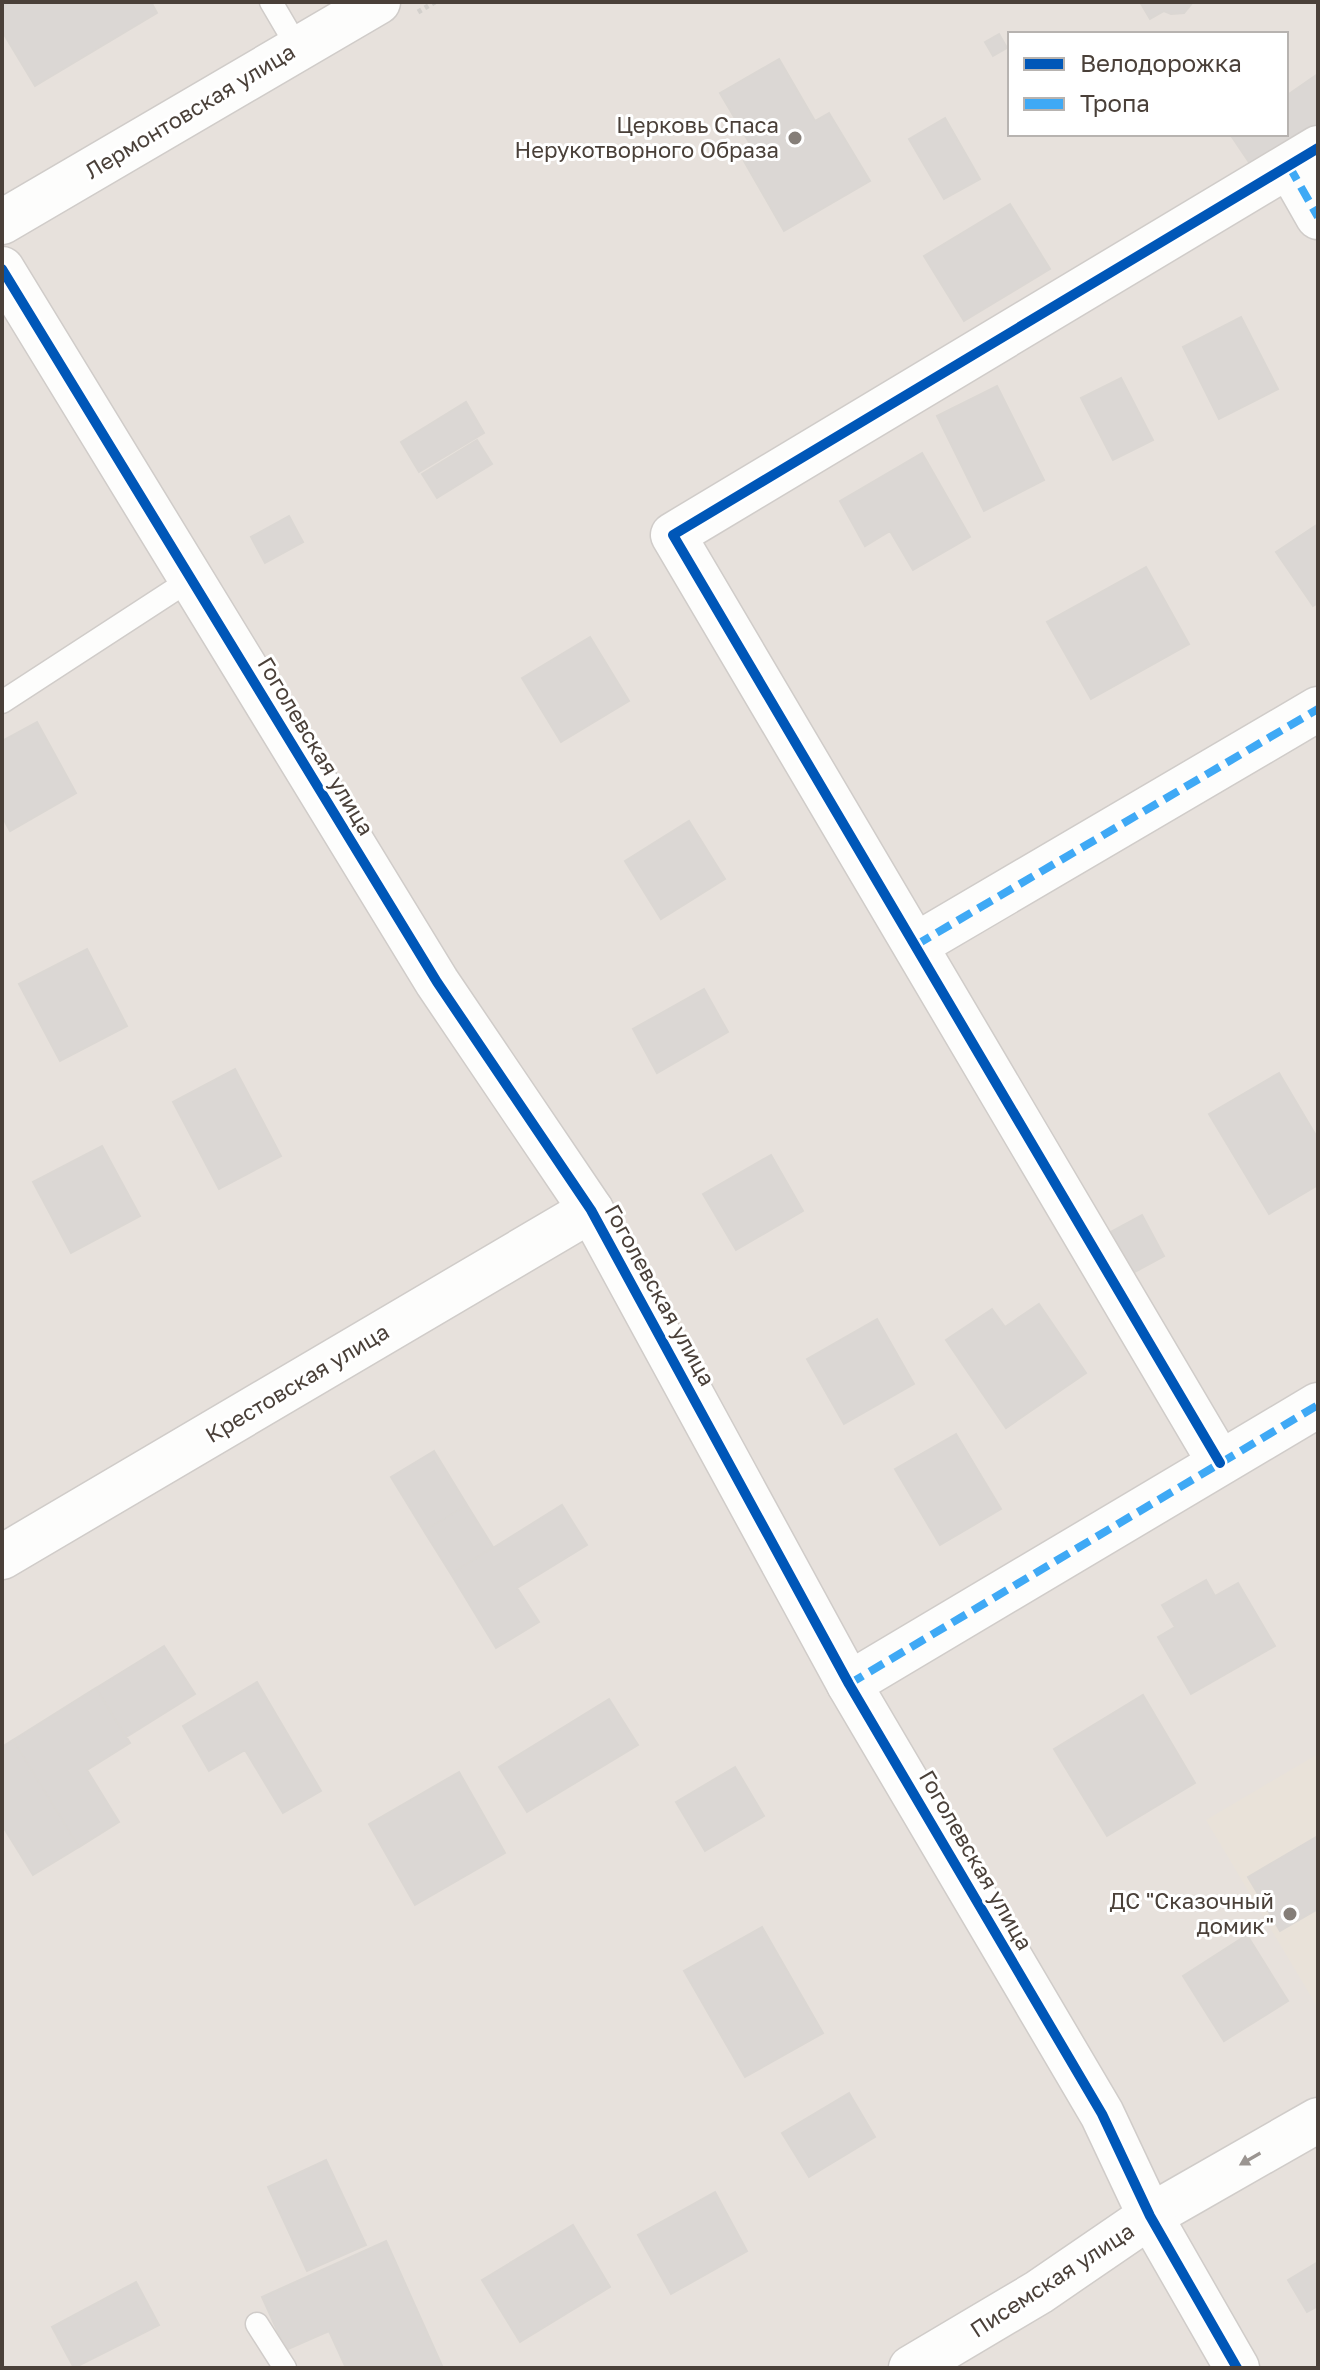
<svg xmlns="http://www.w3.org/2000/svg" width="1320" height="2370" viewBox="0 0 1320 2370" font-family="'Golos Text',sans-serif">
  <style>
    .residential { fill: #e7e1dc; fill-rule: evenodd }
    .education { fill: #e9e2d9 }
    .building { fill: #dbd7d4; stroke: #dbd7d3; stroke-width: 2 }
    .lines { fill: none; stroke-linecap: round; stroke-linejoin: round }
    .service-casing { stroke: #d0ccc9; stroke-width: 25 }
    .minor-casing { stroke: #d0ccc9; stroke-width: 47 }
    .tertiary-casing { stroke: #d0ccc9; stroke-width: 47 }
    .path { stroke: #d3d0cc; stroke-width: 5; stroke-dasharray: 4 4; stroke-linecap: butt }
    .service { stroke: #fdfdfc; stroke-width: 22 }
    .minor { stroke: #fdfdfc; stroke-width: 44 }
    .tertiary { stroke: #fdfdfc; stroke-width: 44 }
    .quiet { stroke: #3fa9f5; stroke-width: 8; stroke-dasharray: 16 8; stroke-linecap: butt }
    .cycleway-casing { stroke: #fff; stroke-width: 15 }
    .cycleway { stroke: #0057b8; stroke-width: 10 }
    .oneway { fill: #9b9591 }
    .poi-dot { fill: #857e78; stroke: #fff; stroke-width: 3 }
    .labels { text-anchor: middle; stroke-width: 6; stroke-linejoin: round; paint-order: stroke }
    .street-label { font-size: 22px; fill: #4a4039; stroke: #fff }
    .poi-label { font-size: 22px; fill: #4a4039; stroke: #fff; text-anchor: end }
  </style>
  <rect width="100%" height="100%" fill="#f3f0ed"/>
  <path class="residential" d="M2,2h1316v2366h-1316zM1010,34h276v100h-276z"/>
  <path class="education" d="M1318,1754v254l-112,-188z"/>
  <path class="building" d="M2,2h149l6,11 -122,73 -33,-55z
    M1140,2h53l-9,11 -13,1 -7,-3 -14,8z
    M999,34l8,14 -14,8 -8,-14z
    M779,59l36,62 14,-8 41,68 -86,50 -40,-70 12,-7 -36,-61z
    M1318,74v54l-63,43 -25,-37h56v-38z
    M945,118l35,61 -36,20 -35,-60z
    M1010,204l40,65 -86,52 -40,-65z
    M1241,317l37,72 -59,30 -36,-72z
    M1121,378l32,62 -40,20 -32,-62z
    M997,386l47,94 -60,31 -47,-95z
    M466,402l18,31 -65,39 -18,-30z
    M477,440l15,24 -55,34 -15,-24z
    M922,453l48,84 -57,33 -23,-39 -25,15 -25,-45z
    M289,516l14,26 -38,21 -14,-26z
    M1318,524v79l-5,3 -37,-54z
    M1146,567l43,77 -98,55 -44,-77z
    M590,637l39,64 -68,41 -39,-64z
    M37,722l39,71 -66,38 -8,-15v-75z
    M689,821l36,58 -64,40 -36,-58z
    M87,949l40,77 -67,35 -41,-77z
    M704,989l24,43 -71,41 -24,-44z
    M235,1069l46,87 -62,33 -46,-87z
    M1279,1073l39,66v46l-49,29 -60,-100z
    M102,1146l38,70 -69,37 -38,-71z
    M771,1155l32,56 -67,39 -33,-56z
    M1142,1215l22,41 -33,18 -22,-41z
    M1039,1304l47,69 -80,55 -60,-88 46,-31 13,18z
    M877,1319l37,65 -70,40 -37,-65z
    M956,1434l45,75 -61,36 -45,-76z
    M434,1451l33,54 -43,26 -33,-54z
    M467,1505l26,42 -42,27 -27,-43z
    M562,1505l25,40 -70,43 22,34 -43,26 -45,-74z
    M1206,1580l9,16 23,-13 37,63 -84,48 -33,-57 17,-10 -13,-22z
    M164,1646l31,48 -69,43 -30,-49z
    M257,1682l64,109 -38,22 -38,-63 -36,21 -26,-45z
    M96,1688l34,55 -43,27 32,52 -40,25 -66,-107z
    M1143,1695l52,88 -88,53 -53,-87z
    M609,1699l29,46 -111,67 -28,-45z
    M13,1740l66,107 -46,28 -31,-50v-78z
    M735,1767l29,49 -59,35 -29,-49z
    M459,1772l46,81 -90,52 -46,-81z
    M1318,1836v73l-38,22 -32,-54z
    M762,1927l61,106 -78,44 -61,-106z
    M1247,1935l41,66 -64,40 -41,-65z
    M849,2093l26,44 -66,40 -27,-44z
    M326,2160l40,85 -59,26 -39,-84z
    M715,2192l32,59 -76,43 -33,-59z
    M573,2225l37,62 -90,55 -38,-62z
    M386,2241l57,127h-97l-17,-37 -43,19 -24,-53z
    M1318,2262v44l-11,6 -19,-32z
    M136,2282l23,43 -85,43 -22,-41z"/>
  <g class="lines">
    <defs>
      <path id="service" d="M271,2l27,46
        M2,702l189,-123
        M257,2324l28,44"/>
      <path id="minor" d="M1289,166l29,51
        M916,945l402,-236
        M1220,1463l-547,-928 645,-387
        M2,1557l589,-347
        M849,1684l469,-279
        M1150,2216l168,-96"/>
      <path id="tertiary" d="M2,222l376,-220
        M2,269l435,713 154,228 258,474 253,430 48,102 87,152
        M911,2368l128,-76 111,-76"/>
    </defs>
    <use href="#service" class="service-casing"/>
    <use href="#minor" class="minor-casing"/>
    <use href="#tertiary" class="tertiary-casing"/>
    <path class="path" d="M418,12l17,-10"/>
    <use href="#service" class="service"/>
    <use href="#minor" class="minor"/>
    <use href="#tertiary" class="tertiary"/>
    <path class="quiet" d="M1289,166l29,51
      M916,945l402,-236
      M849,1684l469,-279"/>
    <defs>
      <path id="cycleway" d="M2,269l435,713 154,228 258,474 253,430 48,102 87,152
        M1220,1463l-547,-928 645,-387"/>
    </defs>
    <use href="#cycleway" class="cycleway-casing"/>
    <use href="#cycleway" class="cycleway"/>
  </g>
  <defs><path id="oneway-solid" d="M-6-.8H1V-3.2L6.5 0L1 3.2V.8H-6Z" transform="scale(2)"/></defs>
  <use class="oneway" href="#oneway-solid" transform="translate(1250 2159) rotate(150)"/>
  <g class="poi-dot">
    <circle cx="795" cy="138" r="8"/>
    <circle cx="1290" cy="1914" r="8"/>
  </g>
  <g class="labels">
    <g class="street-label">
      <text transform="translate(190 111) rotate(-31)" y="8">Лермонтовская улица</text>
      <text transform="translate(316 746) rotate(59)" y="8">Гоголевская улица</text>
      <text transform="translate(660 1295) rotate(61)" y="8">Гоголевская улица</text>
      <text transform="translate(297 1383) rotate(-31)" y="8">Крестовская улица</text>
      <text transform="translate(976 1860) rotate(60)" y="8">Гоголевская улица</text>
      <text transform="translate(1052 2280) rotate(-33)" y="8">Писемская улица</text>
    </g>
    <g class="poi-label">
      <text x="779" y="133">Церковь Спаса<tspan x="779" dy="25">Нерукотворного Образа</tspan></text>
      <text x="1274" y="1909">ДС "Сказочный<tspan x="1274" dy="25">домик"</tspan></text>
    </g>
  </g>
  <rect width="1320" height="2370" fill="none" stroke="#4a4039" stroke-width="8"/>
  <rect x="1008" y="32" width="280" height="104" fill="#ffffff" stroke="#b7b3b0" stroke-width="2"/>
  <rect x="1024" y="58" width="40" height="12" fill="#0057b8" stroke="#b7b3b0" stroke-width="2"/>
  <text x="1080" y="72" font-size="24" fill="#4a4039">Велодорожка</text>
  <rect x="1024" y="98" width="40" height="12" fill="#3fa9f5" stroke="#b7b3b0" stroke-width="2"/>
  <text x="1080" y="112" font-size="24" fill="#4a4039">Тропа</text>
</svg>
